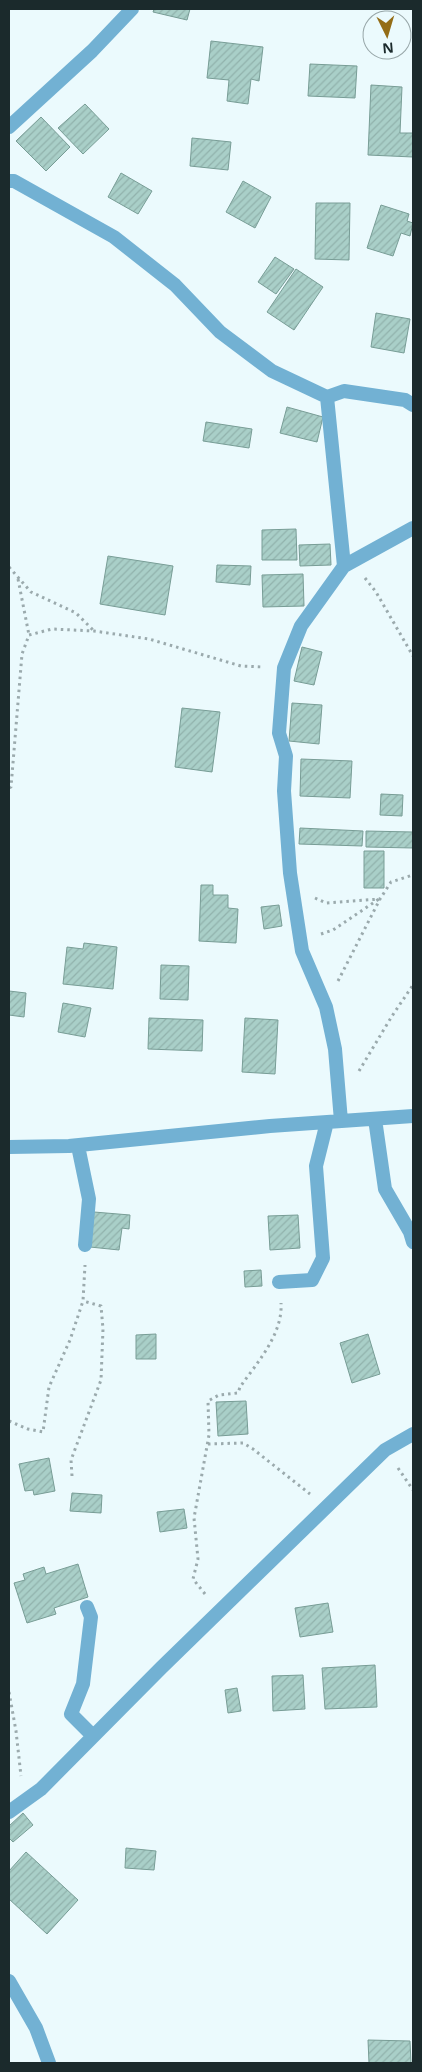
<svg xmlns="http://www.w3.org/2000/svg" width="422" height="2072" viewBox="0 0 422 2072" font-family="'Noto Sans',sans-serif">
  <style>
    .building { fill: url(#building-hatch); stroke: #789d96 }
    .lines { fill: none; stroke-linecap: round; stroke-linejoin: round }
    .path { stroke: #9baaad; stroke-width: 3; stroke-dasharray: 2.5 4; stroke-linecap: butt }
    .minor { stroke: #72b1d3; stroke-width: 14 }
  </style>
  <defs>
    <pattern id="building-hatch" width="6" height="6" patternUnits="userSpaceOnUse" patternTransform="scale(1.25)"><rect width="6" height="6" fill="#a9cfc8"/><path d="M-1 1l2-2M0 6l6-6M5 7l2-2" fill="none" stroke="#91b2ac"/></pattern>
  </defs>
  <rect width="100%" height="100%" fill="#ebfafd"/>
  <path class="building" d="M154,9h36l-3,11 -34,-8z
    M211,41l52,6 -4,34 -8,-2 -3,25 -21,-3 2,-21 -22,-2z
    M310,64l47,2 -2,32 -47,-2z
    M371,85l31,2 -2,46h13v24l-45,-2z
    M85,104l24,25 -26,25 -25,-26z
    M41,117l29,30 -24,24 -30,-30z
    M192,138l39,4 -3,28 -38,-4z
    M121,173l31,18 -14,23 -30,-17z
    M243,181l28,16 -16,31 -29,-16z
    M316,203h34l-1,57 -34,-1z
    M381,205l28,9 -2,7 6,2 -3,13 -9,-3 -8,23 -26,-8z
    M275,257l19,12 -18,25 -18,-12z
    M296,269l27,18 -29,43 -27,-18z
    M376,313l34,6 -6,34 -33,-6z
    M287,407l36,10 -6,25 -37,-9z
    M206,422l46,7 -3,19 -46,-7z
    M296,529l1,31h-35v-30z
    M330,544l1,21 -31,1 -1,-21z
    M108,556l65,10 -8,49 -65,-11z
    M217,565l34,1 -1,19 -34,-3z
    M303,574l1,32 -41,1 -1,-32z
    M302,647l20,5 -8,33 -20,-4z
    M292,703l30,2 -3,39 -30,-3z
    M182,708l38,4 -8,60 -37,-5z
    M301,759l51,2 -2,37 -50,-2z
    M381,794l22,1 -1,21 -22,-1z
    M300,828l63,3 -1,15 -63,-2z
    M366,831l47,1v16l-47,-1z
    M364,851h20v37h-20z
    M201,885h12v10h15v13l10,1 -2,34 -37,-2z
    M279,905l3,21 -18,3 -3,-22z
    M84,943l33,4 -4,42 -50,-5 4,-37 16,2z
    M161,965l28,1 -1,34 -28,-1z
    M9,991l17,2 -2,24 -15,-2z
    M63,1003l28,5 -6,29 -27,-5z
    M149,1018l54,2 -1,31 -54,-2z
    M245,1018l33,2 -3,54 -33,-2z
    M94,1212l36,3 -1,14 -7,-1 -3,22 -29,-3z
    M298,1215l2,33 -30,2 -2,-34z
    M261,1270l1,16 -17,1 -1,-16z
    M156,1334v25h-20v-24z
    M368,1334l12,40 -28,9 -12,-40z
    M246,1401l2,33 -30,2 -2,-34z
    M49,1458l6,33 -21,4 -1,-5 -8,1 -6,-27z
    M72,1493l30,2 -1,18 -31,-2z
    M184,1509l3,19 -27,4 -3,-20z
    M78,1564l10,33 -34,11 2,6 -29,9 -13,-40 11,-3 -2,-6 21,-7 2,7z
    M328,1603l5,29 -33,5 -5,-29z
    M375,1665l2,42 -52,2 -3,-41z
    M303,1675l2,34 -32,2 -1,-35z
    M237,1688l4,23 -13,2 -3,-23z
    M23,1813l10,12 -20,17 -4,-4v-12z
    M126,1848l30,3 -2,19 -29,-2z
    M26,1852l52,48 -31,34 -38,-35v-28z
    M368,2040l42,1 1,22h-42z"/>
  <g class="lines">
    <path class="path" d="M9,567l22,25 45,21 18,18
      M365,578l11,14 37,64
      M18,579l11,56
      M9,788l2,-1 11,-133 7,-19 23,-6 42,2 55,8 92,27 22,1
      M315,898l11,5 54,-4 11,-17 22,-7
      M321,934l12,-4 46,-31
      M338,981l42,-82
      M359,1071l33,-55 21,-31
      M9,1421l19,8 15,3 6,-45 21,-47 13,-39 2,-36
      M208,1444l35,-1 10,6 57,45
      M398,1468l15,22
      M72,1476l-1,-16 30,-80 2,-51 -2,-23 -18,-5
      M205,1594l-12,-15 5,-20 -4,-41 15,-83 -1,-34 11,-6 19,-2 2,-6c17,-24 43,-53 41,-84
      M9,1692l7,39 5,45"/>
    <path class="minor" d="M9,127l83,-76 40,-42
      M9,181h5l100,56 61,48 45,47 52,39 55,26 17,-6 61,9 8,5
      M327,397l17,169
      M375,1119l10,70 25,43 3,10
      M341,1121l-6,-72 -9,-42 -24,-56 -12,-78 -6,-82 2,-35 -7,-23 5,-65 17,-42 43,-60 69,-38
      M78,1146l11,53 -4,46
      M9,1147l60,-1 201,-20 143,-10
      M279,1282l33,-2 11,-22 -7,-92 11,-44
      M87,1607l4,10 -8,67 -12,30 22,22
      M9,1812l32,-23 120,-121 224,-218 28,-16
      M9,1981l27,47 13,35"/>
  </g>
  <rect width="422" height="2072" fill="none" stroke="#1b2a2c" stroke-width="20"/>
  <g transform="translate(387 35) rotate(175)"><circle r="24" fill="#ebfafd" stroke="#98a7a9"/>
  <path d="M0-4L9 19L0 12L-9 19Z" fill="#946d17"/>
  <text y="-8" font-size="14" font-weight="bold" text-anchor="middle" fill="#1b2a2c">N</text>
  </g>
</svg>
